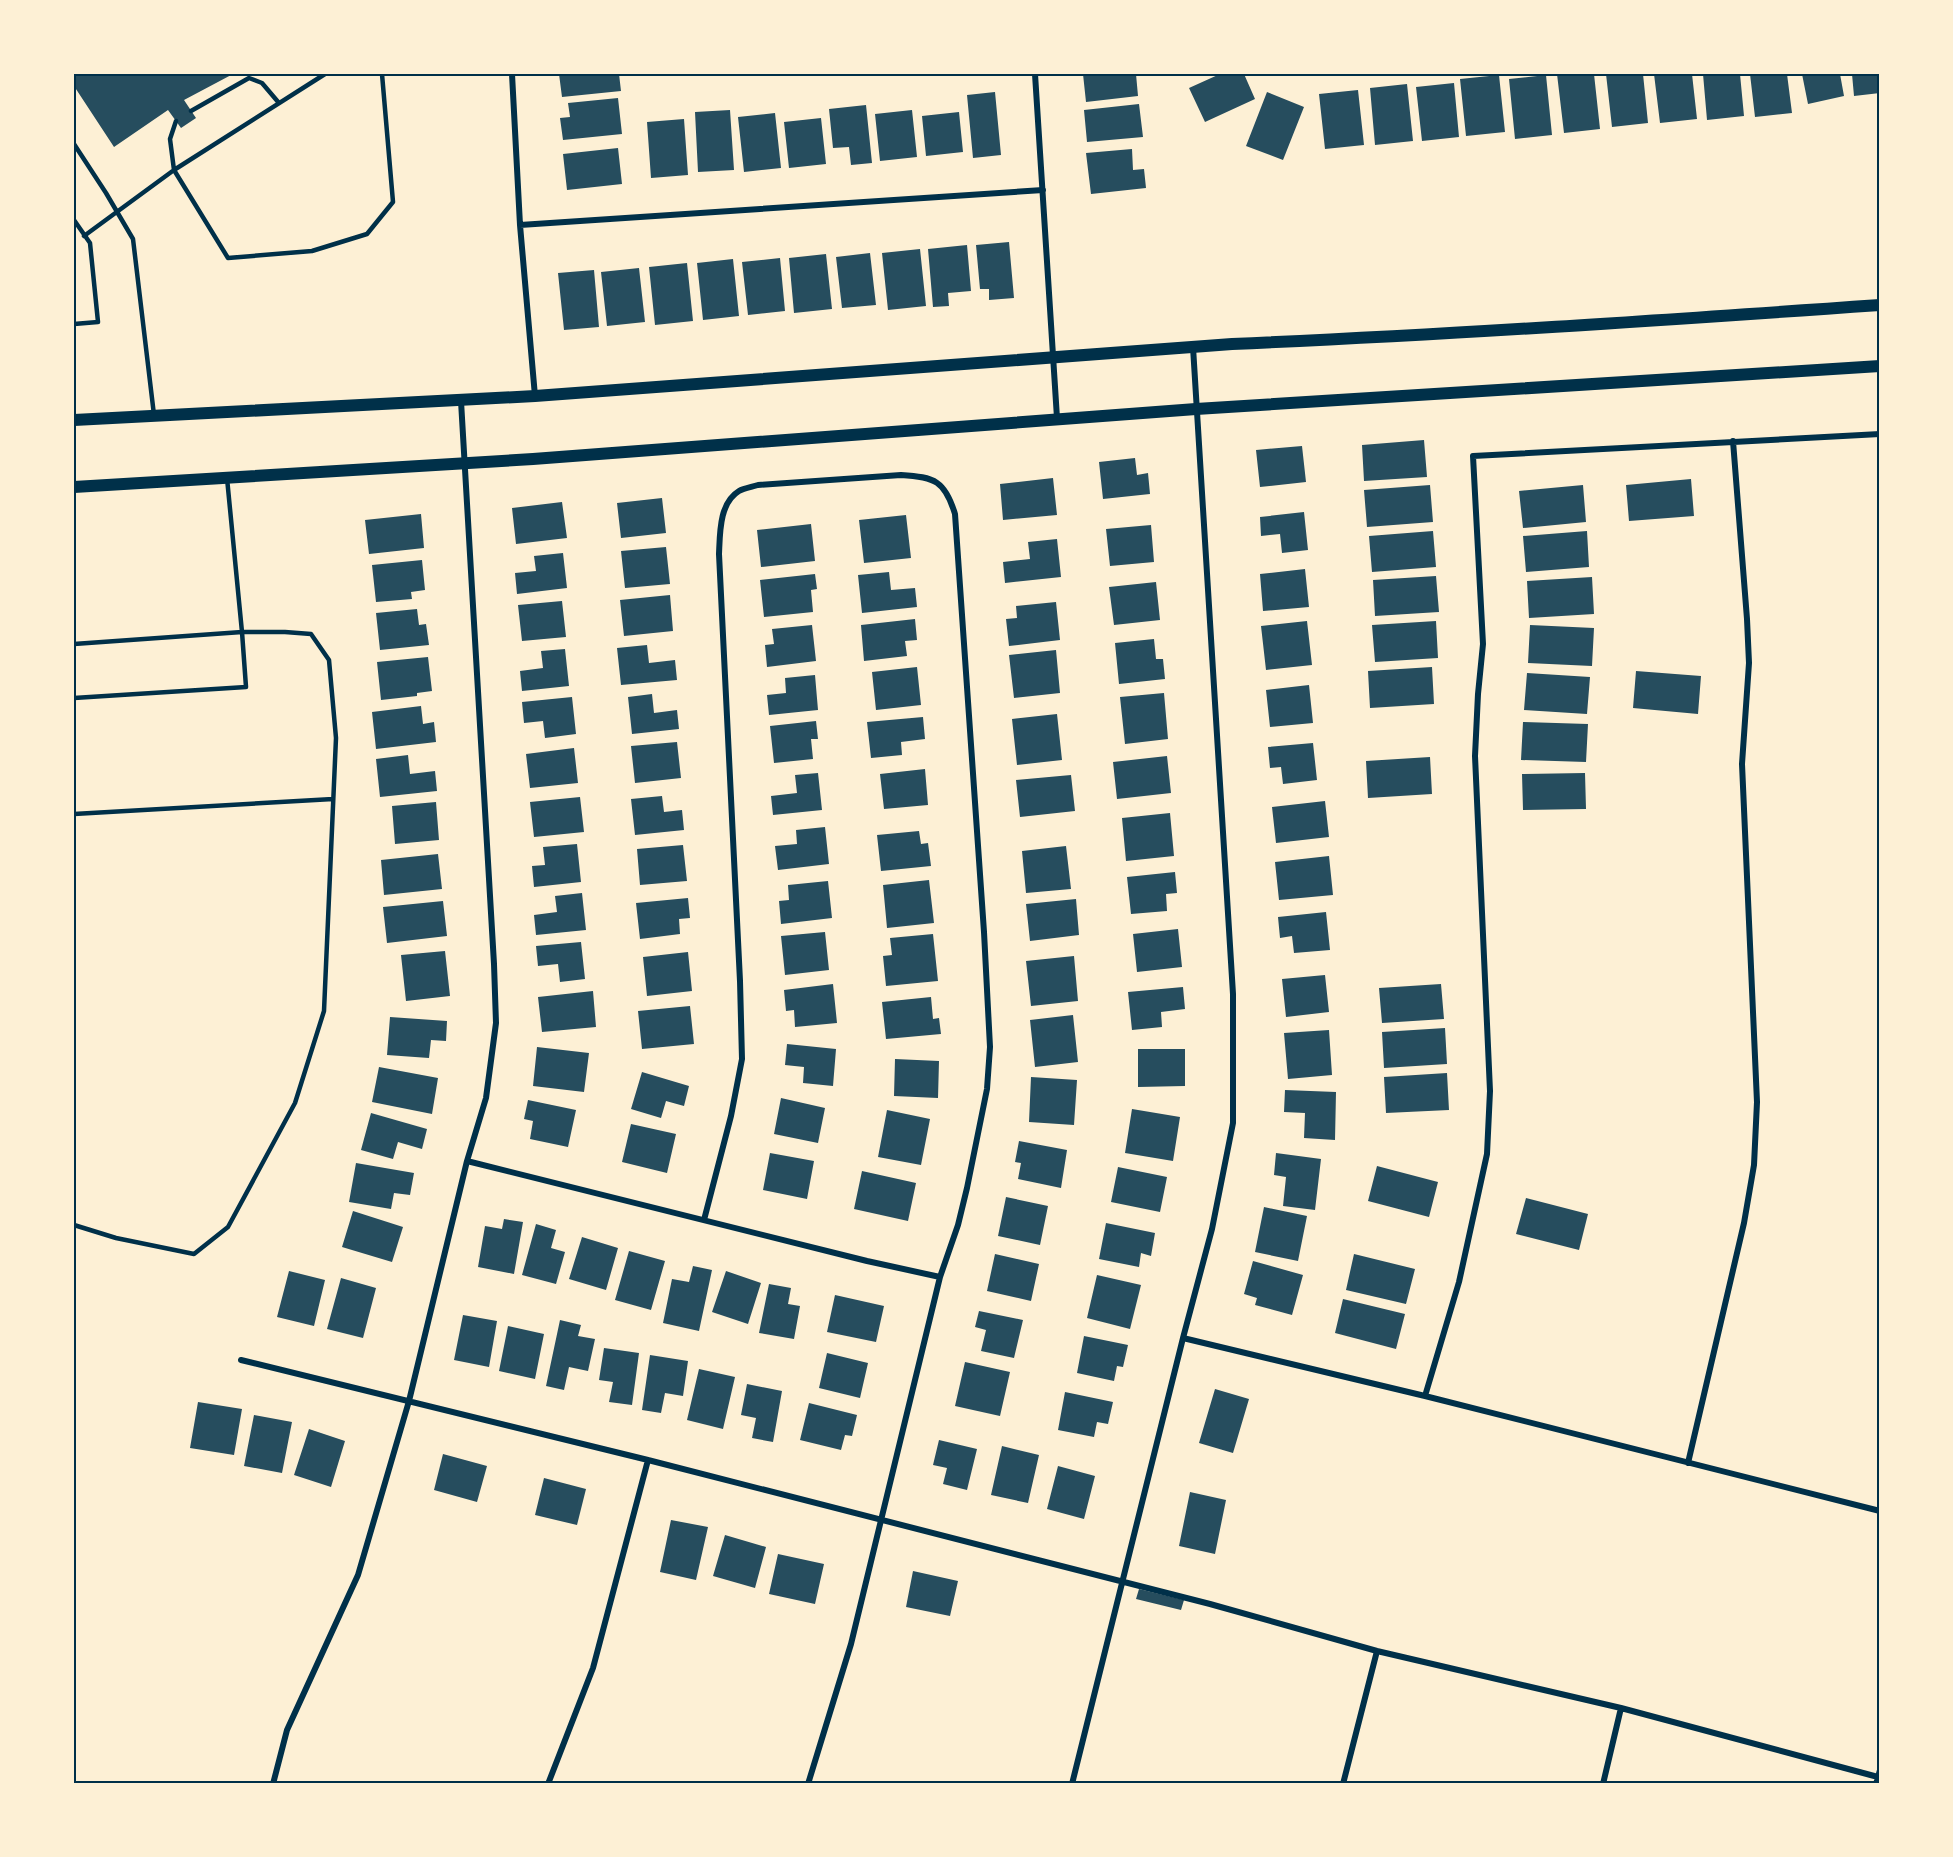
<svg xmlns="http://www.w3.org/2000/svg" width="1953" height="1857" viewBox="0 0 1953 1857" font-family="'DejaVu Sans',sans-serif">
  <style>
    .building { fill: #264d5e }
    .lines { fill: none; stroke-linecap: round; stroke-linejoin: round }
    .service { stroke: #003049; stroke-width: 4.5 }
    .minor { stroke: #003049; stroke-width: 6 }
    .secondary { stroke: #003049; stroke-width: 12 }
    .neatline { fill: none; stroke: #003049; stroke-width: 2 }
  </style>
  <rect width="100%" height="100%" fill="#fdf0d5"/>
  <path class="building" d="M74,74h159l-49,26 12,18 -15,10 -13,-18 -54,37 -40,-61z
    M559,74h60l2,17 -59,6z
    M1083,74h53l2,22 -52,6z
    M1220,74h24l11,25 -50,23 -16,-34z
    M1557,74h37l6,55 -36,4z
    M1606,74h37l5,49 -36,4z
    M1654,74h38l5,45 -37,4z
    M1703,74h37l4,42 -37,4z
    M1750,74h37l5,39 -37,4z
    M1802,74h38l4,22 -36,8z
    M1852,74h28v19l-26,3z
    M1499,75l6,57 -39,4 -6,-57z
    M1546,75l6,60 -37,4 -6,-60z
    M1454,83l5,54 -37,4 -6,-54z
    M1407,84l6,57 -38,4 -5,-57z
    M1358,90l6,55 -39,4 -6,-55z
    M995,92l6,63 -28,3 -6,-63z
    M1267,92l37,15 -21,53 -37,-14z
    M618,98l4,36 -59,6 -3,-22 10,-1 -2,-14z
    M1139,104l4,33 -56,5 -3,-32z
    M866,105l6,58 -21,2 -2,-18 -16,1 -4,-39z
    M730,110l4,60 -36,2 -3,-60z
    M912,110l5,47 -37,4 -5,-47z
    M959,112l4,40 -37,4 -4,-40z
    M775,113l6,55 -37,4 -6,-55z
    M821,118l5,46 -37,4 -5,-46z
    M684,119l4,56 -37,3 -4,-56z
    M618,148l4,36 -55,6 -4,-36z
    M1132,149l1,21 11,-1 2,19 -55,6 -5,-41z
    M1009,242l5,56 -25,2v-11h-9l-4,-44z
    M967,245l4,46 -23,2 1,13 -16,1 -5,-58z
    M920,249l6,57 -38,4 -6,-57z
    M870,253l6,52 -34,3 -6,-51z
    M826,254l6,55 -38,4 -5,-55z
    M780,258l5,53 -37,4 -6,-53z
    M733,259l6,57 -36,4 -6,-57z
    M687,263l6,58 -38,4 -6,-58z
    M639,268l6,54 -38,4 -6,-54z
    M594,270l5,57 -35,3 -6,-57z
    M1424,440l3,37 -63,4 -2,-36z
    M1302,446l4,36 -46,5 -4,-37z
    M1135,458l2,17 11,-2 2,21 -47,5 -4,-37z
    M1053,478l4,37 -54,5 -3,-36z
    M1691,479l3,37 -65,5 -3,-36z
    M1430,485l3,37 -66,5 -3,-37z
    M1583,485l3,37 -63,6 -4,-37z
    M662,498l4,35 -45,5 -4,-35z
    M562,502l5,36 -51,6 -4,-36z
    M1304,512l4,38 -26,3 -2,-19 -19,2 -1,-19z
    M421,514l3,34 -55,6 -4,-34z
    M906,515l5,43 -47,5 -5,-43z
    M811,524l4,37 -54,6 -4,-37z
    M1151,525l3,37 -44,4 -4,-37z
    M1433,531l3,36 -64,5 -3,-36z
    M1587,531l2,36 -63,5 -3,-36z
    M1057,539l4,38 -56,6 -2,-21 27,-3 -2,-17z
    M666,547l4,37 -45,4 -4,-37z
    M563,553l4,35 -50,6 -2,-21 21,-2 -2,-15z
    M422,560l3,30 -14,2 1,7 -36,3 -4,-37z
    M1305,569l4,38 -46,4 -3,-37z
    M889,572l2,18 24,-2 2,19 -55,6 -4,-38z
    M815,574l2,15 -6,1 2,22 -49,5 -4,-37z
    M1436,576l3,36 -64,4 -2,-36z
    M1592,577l2,37 -65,4 -2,-37z
    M1156,582l4,38 -46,5 -5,-38z
    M670,595l3,36 -49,5 -4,-36z
    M562,601l4,36 -44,4 -4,-36z
    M1056,602l4,38 -51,6 -3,-27 11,-1 -1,-12z
    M417,609l2,16 7,-1 3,21 -49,5 -4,-37z
    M915,619l2,21 -12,1 2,15 -43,5 -3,-36z
    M1307,621l5,44 -46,5 -5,-44z
    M1436,621l2,37 -63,4 -3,-37z
    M812,625l4,36 -49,6 -2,-22 9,-1 -2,-15z
    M1530,625l64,3 -2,38 -64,-3z
    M1154,639l2,20h7l2,20 -46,5 -4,-41z
    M647,645l2,18 26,-3 2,20 -56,5 -4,-37z
    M565,649l4,37 -47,5 -2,-20 23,-3 -2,-17z
    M1056,650l4,43 -46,5 -5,-43z
    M428,657l4,34 -15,2v3l-36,4 -4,-38z
    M917,667l4,38 -45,5 -4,-38z
    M1432,667l2,37 -64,4 -2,-37z
    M1636,671l65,5 -3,38 -65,-6z
    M1527,673l63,4 -3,37 -63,-4z
    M815,675l3,35 -49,5 -2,-20 19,-2 -1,-15z
    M1309,685l4,38 -43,4 -4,-37z
    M1164,693l4,46 -43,5 -5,-47z
    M652,694l2,19 23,-3 2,19 -47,5 -4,-37z
    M572,697l4,37 -31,4 -2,-17 -19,2 -2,-21z
    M421,706l2,18 11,-2 2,20 -60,7 -4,-37z
    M1057,714l5,46 -45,5 -5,-46z
    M923,717l2,22 -24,3 1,13 -31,3 -4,-36z
    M816,721l2,18h-7l2,20 -39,4 -4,-37z
    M1523,722l65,2 -2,38 -65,-2z
    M677,742l4,36 -46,5 -4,-37z
    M1313,743l4,37 -34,4 -2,-17 -11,1 -2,-21z
    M574,748l4,35 -48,5 -4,-34z
    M408,755l2,19 25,-3 2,20 -57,6 -4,-38z
    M1167,756l4,37 -54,6 -4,-37z
    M1430,757l2,37 -64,4 -2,-37z
    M925,769l3,36 -44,4 -4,-35z
    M818,773l4,37 -49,5 -2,-19 26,-3 -2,-18z
    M1585,773l1,36 -63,1 -1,-36z
    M1071,775l4,36 -55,6 -4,-37z
    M662,796l2,16 18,-2 2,20 -49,5 -4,-36z
    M580,797l4,35 -50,5 -4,-35z
    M1325,801l4,36 -53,6 -4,-36z
    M436,802l3,38 -44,4 -3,-38z
    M1170,813l4,43 -48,5 -4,-43z
    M825,827l4,37 -51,6 -3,-24 22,-2 -1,-14z
    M919,831l2,13 7,-1 3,23 -50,5 -4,-36z
    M577,844l4,38 -47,5 -2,-21 13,-1 -2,-18z
    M683,845l4,36 -47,4 -3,-36z
    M1066,846l5,43 -45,4 -4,-42z
    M438,854l4,35 -58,6 -3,-35z
    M1329,856l4,39 -54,5 -4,-38z
    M1175,872l2,21 -11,1 1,17 -36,3 -4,-37z
    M929,880l5,43 -47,5 -4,-43z
    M828,881l4,37 -51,6 -2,-23 10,-1 -1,-15z
    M582,893l4,37 -50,5 -2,-20 23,-3 -2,-16z
    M688,898l2,20 -11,1 1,15 -40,5 -4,-36z
    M1076,899l3,36 -49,6 -4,-37z
    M443,901l4,35 -60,7 -4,-36z
    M1326,912l4,38 -36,3 -2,-17 -12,2 -2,-21z
    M1178,929l4,38 -45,5 -4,-38z
    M825,932l4,38 -44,5 -4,-39z
    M933,934l5,47 -52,5 -3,-30 9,-1 -2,-17z
    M581,942l4,37 -25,3 -2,-18 -20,2 -2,-20z
    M445,951l5,45 -44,5 -5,-46z
    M688,952l4,39 -45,5 -4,-39z
    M1074,956l4,45 -47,5 -5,-45z
    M1325,975l4,37 -43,5 -4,-38z
    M833,984l4,39 -42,4 -1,-17 -8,1 -2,-21z
    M1441,984l3,35 -62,4 -3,-35z
    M1183,987l2,22 -24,3 1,15 -30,3 -4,-38z
    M593,991l3,36 -54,5 -4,-35z
    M931,997l2,22 6,-1 2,16 -55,5 -4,-37z
    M690,1006l4,38 -52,5 -4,-38z
    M1073,1015l5,47 -43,5 -5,-47z
    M390,1017l57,4 -1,20 -15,-1 -2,18 -42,-3z
    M1445,1028l2,36 -63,4 -2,-36z
    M1329,1030l3,45 -44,4 -4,-46z
    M787,1044l49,5 -3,37 -30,-3 1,-16 -19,-2z
    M537,1047l52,6 -5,39 -51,-6z
    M1138,1049h47v37l-47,1z
    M895,1059l44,2 -1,37 -44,-2z
    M379,1067l59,11 -6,36 -60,-12z
    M642,1072l47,14 -5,20 -18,-5 -5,17 -30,-9z
    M1447,1073l2,37 -63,3 -2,-36z
    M1031,1077l46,3 -3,45 -45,-3z
    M1285,1090l51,2 -1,48 -31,-2 1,-25 -21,-1z
    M781,1098l44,10 -7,35 -44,-9z
    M528,1100l48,10 -8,37 -38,-8 3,-18 -9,-2z
    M1132,1109l48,8 -7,44 -48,-8z
    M887,1110l43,9 -9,46 -43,-8z
    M371,1113l56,16 -5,20 -24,-7 -5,17 -32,-9z
    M631,1124l45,10 -9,39 -45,-11z
    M1019,1141l48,9 -6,38 -43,-9 3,-16 -6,-1z
    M770,1153l44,8 -7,38 -44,-9z
    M1276,1153l45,6 -6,51 -32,-4 3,-29 -12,-2z
    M356,1163l58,10 -4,22 -16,-2 -3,16 -42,-7z
    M1377,1166l61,16 -9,35 -61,-16z
    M1118,1167l49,10 -7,35 -49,-10z
    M862,1171l54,12 -8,38 -54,-12z
    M1006,1197l42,9 -8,39 -42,-9z
    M1526,1198l62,16 -9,36 -63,-16z
    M1264,1207l43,9 -9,45 -43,-9z
    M353,1211l50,16 -11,35 -50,-15z
    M504,1219l19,3 -9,52 -36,-7 7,-41 17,3z
    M1106,1223l49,10 -4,23 -10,-3 -2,14 -40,-8z
    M536,1224l20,6 -5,18 14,4 -9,32 -34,-9z
    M582,1237l36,11 -12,42 -37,-11z
    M629,1251l36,10 -14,49 -36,-10z
    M995,1254l44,10 -8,37 -44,-10z
    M1354,1254l61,15 -9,35 -60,-14z
    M1253,1261l50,14 -11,40 -37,-10 2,-7 -13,-4z
    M693,1266l19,4 -13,61 -36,-8 9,-44 17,3z
    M289,1271l36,9 -11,46 -37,-9z
    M726,1271l35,12 -13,41 -36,-12z
    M1097,1275l44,10 -11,44 -43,-11z
    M341,1278l35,10 -13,50 -36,-9z
    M769,1284l22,4 -3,16 12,2 -6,33 -35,-6z
    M835,1295l49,11 -8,36 -49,-10z
    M1343,1299l62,15 -9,35 -61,-16z
    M979,1311l44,9 -9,38 -33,-7 5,-21 -11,-3z
    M463,1315l34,6 -8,46 -35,-7z
    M560,1320l21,5 -3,11 17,3 -7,32 -19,-4 -5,23 -18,-4z
    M508,1326l36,8 -9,45 -36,-8z
    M1084,1336l44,9 -5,22 -6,-1 -3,15 -37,-8z
    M604,1348l35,5 -7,52 -23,-3 4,-20 -14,-2z
    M827,1353l41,10 -8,35 -41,-10z
    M650,1355l38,6 -5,35 -18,-3 -4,20 -19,-3z
    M965,1362l45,10 -10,44 -45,-10z
    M699,1369l36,8 -12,52 -36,-9z
    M747,1384l35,7 -9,51 -21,-4 4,-20 -15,-3z
    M1215,1389l34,10 -16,54 -34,-10z
    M1065,1392l48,10 -5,22 -11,-2 -3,15 -36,-7z
    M198,1402l44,7 -8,46 -44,-7z
    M809,1403l48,12 -5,21 -7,-1 -4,15 -41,-10z
    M254,1415l38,7 -10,51 -38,-7z
    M309,1429l36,12 -14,46 -37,-12z
    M939,1440l38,9 -10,41 -24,-6 4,-16 -14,-3z
    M1002,1446l37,9 -11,48 -37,-8z
    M443,1454l44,12 -10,36 -43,-12z
    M1058,1466l37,10 -11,43 -37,-10z
    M544,1478l42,11 -9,36 -42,-10z
    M1190,1492l36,8 -11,54 -36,-8z
    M671,1520l37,7 -12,53 -36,-8z
    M725,1535l41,12 -11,41 -42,-12z
    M778,1554l46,10 -9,40 -46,-10z
    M913,1571l45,10 -8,35 -44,-9z
    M1139,1589l45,11 -3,10 -45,-11z"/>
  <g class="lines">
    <path class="service" d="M325,74l-151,96 54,88 84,-7 55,-17 26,-32 -11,-128
      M191,111l58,-33 13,5 17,20
      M74,144l32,49 27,46 21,176
      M74,220l16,23 8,79 -24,2
      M84,236l90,-66 -4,-31 6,-18
      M74,644l168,-12 4,55 -172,11
      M74,814l259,-15
      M74,1225l42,13 78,16 34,-27 67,-124 29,-92 12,-273 -7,-78 -18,-26 -26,-2h-43l-15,-154"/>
    <path class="minor" d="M512,74l8,151 15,171
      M1035,74l22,344
      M520,225l523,-35
      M467,1161l400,100 73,16
      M704,1220l27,-104 11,-57 -2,-78 -21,-427c1,-20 0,-51 20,-63 5,-3 13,-4 19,-6l143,-10c34,2 44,6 54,39l29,418 6,115 -3,42 -20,99 -9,37 -18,52 -89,367 -43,140
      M1183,1338l242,58 455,115
      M241,1360l407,100 562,144 167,47 244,57 257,69
      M1425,1396l34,-114 28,-128 3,-63 -15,-335 3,-62 5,-50 -10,-188 407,-22
      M1688,1463l56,-240 10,-58 3,-63 -15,-338 7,-101 -2,-44 -14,-178
      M273,1784l14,-54 71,-155 51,-174 58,-240 19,-63 10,-75 -2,-59 -33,-563
      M548,1784l45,-116 55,-208
      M1072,1784l111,-446 29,-109 21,-106v-129l-40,-647
      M1343,1784l34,-133
      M1603,1784l18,-76
      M1876,1784l4,-14"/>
    <path class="secondary" d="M74,420l461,-24 697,-52c216,-9 432,-24 648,-39
      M74,487l459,-28 663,-50 684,-43"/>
  </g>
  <rect width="1953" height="1857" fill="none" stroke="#fdf0d5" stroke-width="150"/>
  <rect x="75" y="75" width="1803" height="1707" class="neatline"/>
</svg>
